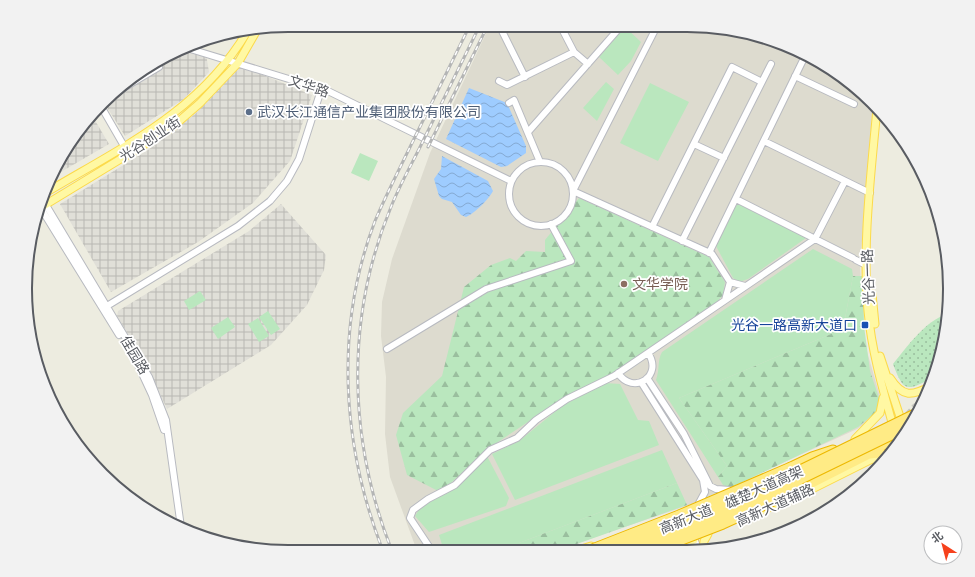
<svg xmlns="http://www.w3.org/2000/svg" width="975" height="577" viewBox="0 0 975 577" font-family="Poppins,'Noto Sans SC',sans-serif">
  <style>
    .industrial { fill: url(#industrial-grid) }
    .education { fill: #dddbcf }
    .green { fill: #bae7be }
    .forest { fill: url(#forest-firs) }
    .park { fill: url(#park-dots) }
    .water { fill: url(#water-waves) }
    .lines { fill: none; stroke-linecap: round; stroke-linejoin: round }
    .major-tunnel { stroke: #c8c8c0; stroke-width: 7; stroke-dasharray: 7 3.5; stroke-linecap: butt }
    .minor-casing { stroke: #b8bac0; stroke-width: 8 }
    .major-casing { stroke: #fcda4a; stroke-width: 9 }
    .highway-casing { stroke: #edb800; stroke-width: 11 }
    .minor { stroke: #fff; stroke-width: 6 }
    .major { stroke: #fff8a3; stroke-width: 7 }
    .highway { stroke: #ffeb85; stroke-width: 9 }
    .rail-casing { stroke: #b4b5b5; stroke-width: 3 }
    .rail { stroke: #fff; stroke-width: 1.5; stroke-dasharray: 4.5; stroke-linecap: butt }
    .highway-bridge-casing { stroke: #edb800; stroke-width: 11; stroke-linecap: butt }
    .highway-bridge { stroke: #ffeb85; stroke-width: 9 }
    .service-dot { fill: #5c6f8a; stroke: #fff; stroke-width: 1.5 }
    .education-dot { fill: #8d6e63; stroke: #fff; stroke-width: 1.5 }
    .transit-dot { fill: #1a4fb4; stroke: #fff; stroke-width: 1.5 }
    .labels { text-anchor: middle; stroke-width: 3.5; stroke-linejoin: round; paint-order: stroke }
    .street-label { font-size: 14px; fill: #595c62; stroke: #fff }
    .service-label { font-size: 14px; fill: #4e5e75; stroke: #fff; text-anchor: start }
    .education-label { font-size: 14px; fill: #785e54; stroke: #fff; text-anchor: start }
    .transit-label { font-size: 14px; fill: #164399; stroke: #fff; text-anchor: end }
    .rim { fill: none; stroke: #595c62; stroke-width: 2 }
  </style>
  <defs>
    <pattern id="industrial-grid" width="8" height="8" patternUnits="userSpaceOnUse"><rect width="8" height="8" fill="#e0dfd8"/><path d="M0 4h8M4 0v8" fill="none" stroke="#b9b8b3"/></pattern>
    <pattern id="forest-firs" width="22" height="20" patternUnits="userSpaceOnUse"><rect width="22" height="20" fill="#bae7be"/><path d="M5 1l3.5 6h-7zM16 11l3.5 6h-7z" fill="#9abe9e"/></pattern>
    <pattern id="park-dots" width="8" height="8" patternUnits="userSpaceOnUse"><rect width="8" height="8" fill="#bae7be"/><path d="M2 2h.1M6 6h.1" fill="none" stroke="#9abe9e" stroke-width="1.8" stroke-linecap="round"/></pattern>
    <pattern id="water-waves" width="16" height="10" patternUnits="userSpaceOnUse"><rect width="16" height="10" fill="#9eccff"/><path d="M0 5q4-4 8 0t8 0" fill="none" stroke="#84a9d2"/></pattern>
  </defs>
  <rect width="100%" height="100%" fill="#edece0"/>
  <path class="industrial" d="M185,49l21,5 3,18 -25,27 -59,37 -20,-32 23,-25z
    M241,66l71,29 -22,66 -37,42 -55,39 -87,50 -51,-88 88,-54 47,-36z
    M93,117l16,27 -55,32 16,-34z
    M281,204l45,51 -2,15 -17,35 -36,40 -104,64 -21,-45 -29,-48 1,-5 131,-80z"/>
  <path class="education" d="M490,25l214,1 67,13 62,30 40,33 -13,164 4,75 17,59 -6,17 -18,12 -165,75 -138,47h-137l-27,-74 -5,-43 1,-57 -5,-41 1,-34 10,-43 38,-106z"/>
  <path class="green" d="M625,27l16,15 -10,19 -13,14 -19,-18z
    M606,82l8,7 -17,32 -14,-13z
    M650,83l39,19 -31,59 -38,-18z
    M360,153l18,8 -9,20 -18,-8z
    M737,203l69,35 -58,41 -9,3 -6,-4 -17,-32z
    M813,249l39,20 1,7 -10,53 -164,69 48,68 -9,11 -62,-97c4,-11 1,-19 6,-28z
    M200,291l6,9 -17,10 -5,-9z
    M268,311l12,18 -9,6 -12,-18z
    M228,317l7,10 -17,12 -7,-11z
    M258,318l11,18 -10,6 -11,-18z
    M605,383l15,1 18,36 11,1 10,24 -144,55 -23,-46 27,-13 43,-35z
    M662,450l15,33 -158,60v8h-75l-5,-16z
    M487,456l22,42 -3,8 -77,26 -14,-16 5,-8 8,-6 28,-14z"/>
  <path class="forest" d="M579,198l130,59 16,25 -2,13 -7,8 -102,70 -50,25 -78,52 -35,33 -13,8 -31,-16 -11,-40 7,-22 39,-37 22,-89 27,-22 19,-7 6,3 10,-10 19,1v-12z
    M853,276h10l1,50 6,45 10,30 -5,12 -17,14 -128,61 -7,-3 -5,-8 9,-11 -48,-68 164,-69z
    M677,483l10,22 -130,46h-38v-8z"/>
  <path class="park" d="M947,314l-2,26 -12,38c-27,13 -29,15 -40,-14 15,-18 32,-43 54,-50z"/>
  <path class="water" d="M469,88l38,15 19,43v7l-19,13 -6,1 -55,-28z
    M442,156l46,25 5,10c-4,8 -19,23 -27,26l-5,-2 -9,-13 -10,-3 -3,-3 -5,-17 7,-10z"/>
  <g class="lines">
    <path class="major-tunnel" d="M907,416l8,-9 8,-5"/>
    <defs>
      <path id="minor" d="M499,25l26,52
        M560,25l14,27
        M657,26l-84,165 139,63 18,28 15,4
        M187,48l141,43 183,90
        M795,76l59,28
        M499,81l8,4 67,-33 14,12
        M115,93l44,-26 -2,-3 3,-2
        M509,103l5,-3 26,62
        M102,108l22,38
        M528,132l94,-107
        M764,141l106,52
        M694,144l30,14
        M509 194a32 32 0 1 1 64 0a32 32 0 1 1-64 0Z
        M736,199l117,59
        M43,200l106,177 17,43 15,107
        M40,207l79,128
        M652,227l80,-160 30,15
        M682,241l89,-177
        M709,253l96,-197
        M856,260l10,5
        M725,300l5,-18
        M107,306l131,-80 32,-25 17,-20 12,-22 22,-69
        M387,349l99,-60 85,-28 -20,-37
        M138,365l14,30 12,35
        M618,373c15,23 46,3 30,-20
        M647,378l37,56 26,52 6,3 14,1
        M641,382l62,98 2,12 -6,11
        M693,536l6,15
        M678,546l11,5
        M432,551l-22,-33 3,-8 15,-11 27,-14 35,-35 27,-12 19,-18 31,-21 47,-23 201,-137 30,-58"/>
      <path id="major" d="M877,108c-6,67 -15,135 -9,203 4,45 18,89 30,133
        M47,192c77,-46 152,-80 200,-160
        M40,208l130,-79 30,-26 38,-40 19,-33
        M872,294l3,30
        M880,356l26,79
        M890,378c13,20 22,18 41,8
        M855,439l25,-26 3,-15
        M761,511l43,-18 68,-34 13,1
        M575,551l16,-5
        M665,551l29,-11
        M703,551l1,-10 4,-7"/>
      <path id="highway" d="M870,454l8,-1 10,3
        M791,467l21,-10 21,-7
        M802,488l67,-34 27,-17"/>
    </defs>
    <use href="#minor" class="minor-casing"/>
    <use href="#major" class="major-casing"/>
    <use href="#highway" class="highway-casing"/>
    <use href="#minor" class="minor"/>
    <use href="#major" class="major"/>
    <use href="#highway" class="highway"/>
    <defs>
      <path id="rail" d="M428,147l60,-122
        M383,551c-41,-105 -49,-223 -8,-330 11,-26 24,-51 36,-76 20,-40 39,-80 59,-120
        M392,551c-44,-111 -47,-233 -1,-344 9,-23 22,-45 33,-68 19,-38 37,-76 56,-114"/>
    </defs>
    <use href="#rail" class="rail-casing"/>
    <use href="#rail" class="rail"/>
    <defs>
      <path id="highway-bridge" d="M587,551l92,-36 112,-48
        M608,551l143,-57 166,-81
        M631,551l123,-49 156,-76
        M653,551l70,-27 79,-36"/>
    </defs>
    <use href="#highway-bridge" class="highway-bridge-casing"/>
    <use href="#highway-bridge" class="highway-bridge"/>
  </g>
  <circle class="service-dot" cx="249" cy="112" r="4"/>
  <circle class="education-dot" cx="624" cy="284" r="4"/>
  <rect class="transit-dot" x="861" y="321" width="8" height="8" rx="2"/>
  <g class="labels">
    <g class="street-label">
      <text transform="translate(309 86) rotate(18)" y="5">文华路</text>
      <text transform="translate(150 139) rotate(-33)" y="5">光谷创业街</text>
      <text transform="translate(868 277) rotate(-92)" y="5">光谷一路</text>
      <text transform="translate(135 355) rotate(59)" y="5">佳园路</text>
      <text transform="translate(764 487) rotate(-24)" y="5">雄楚大道高架</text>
      <text transform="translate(775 505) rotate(-24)" y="5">高新大道辅路</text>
      <text transform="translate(686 519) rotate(-22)" y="5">高新大道</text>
    </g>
    <g class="service-label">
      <text x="257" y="117">武汉长江通信产业集团股份有限公司</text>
    </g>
    <g class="education-label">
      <text x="632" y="289">文华学院</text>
    </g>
    <g class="transit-label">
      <text x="857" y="330">光谷一路高新大道口</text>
    </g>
  </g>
  <path d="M0 0H975V577H0ZM288 32H687A256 256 0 0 1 943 288V289A256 256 0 0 1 687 545H288A256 256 0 0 1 32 289V288A256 256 0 0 1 288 32Z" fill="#f2f2f2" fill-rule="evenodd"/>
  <path class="rim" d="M288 32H687A256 256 0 0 1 943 288V289A256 256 0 0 1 687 545H288A256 256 0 0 1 32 289V288A256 256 0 0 1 288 32Z"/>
  <g transform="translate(943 545) rotate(324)"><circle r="19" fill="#ffffff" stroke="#bdbec0"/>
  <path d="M0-3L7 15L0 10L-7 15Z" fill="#f6411d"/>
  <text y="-6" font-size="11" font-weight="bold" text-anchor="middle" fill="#595c62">北</text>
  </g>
</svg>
